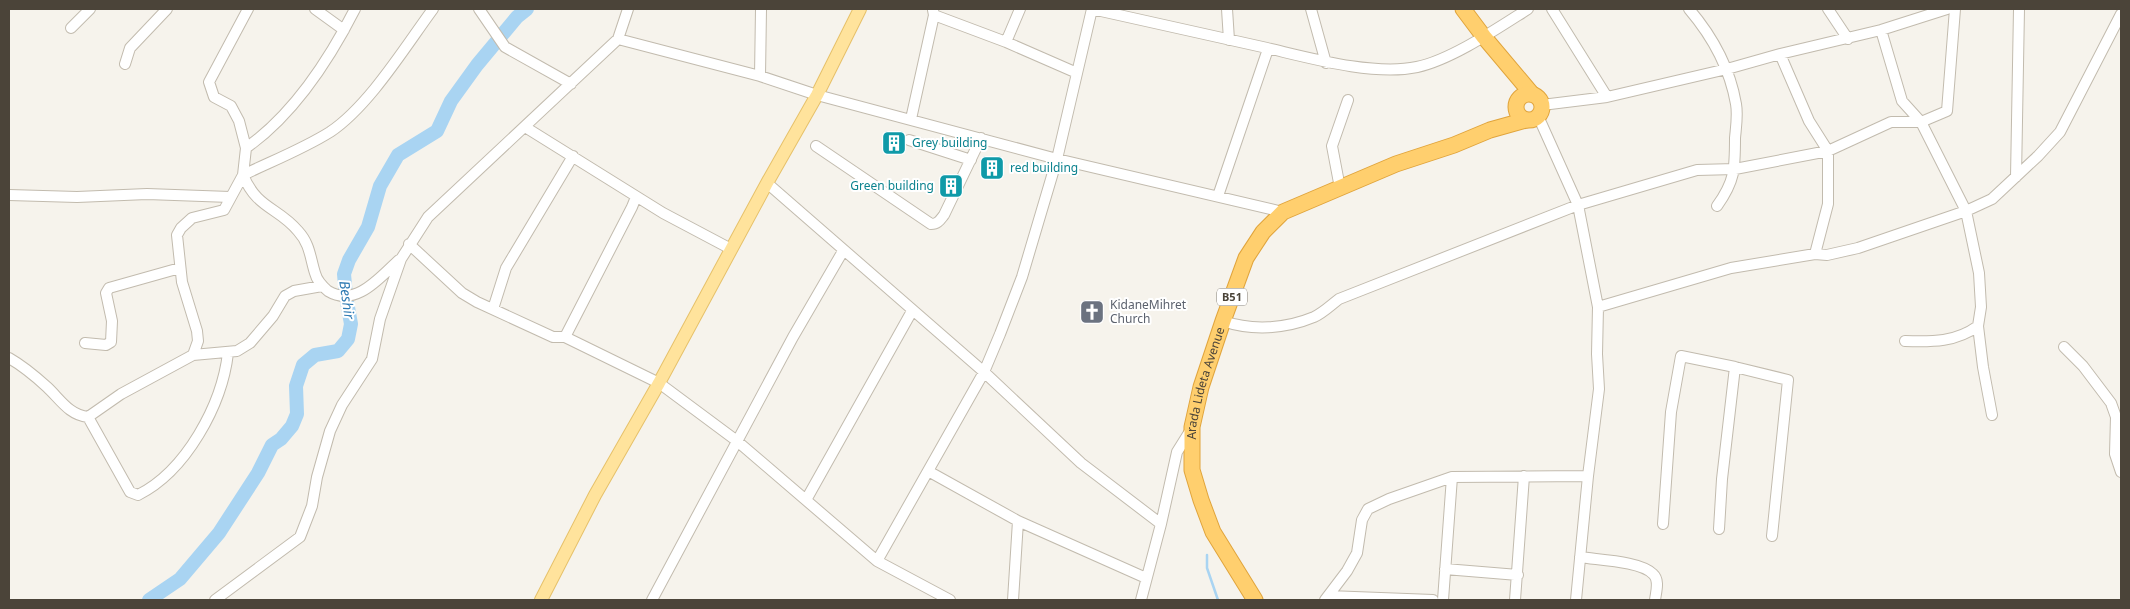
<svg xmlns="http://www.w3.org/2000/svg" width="2130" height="609" viewBox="0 0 2130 609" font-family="'Noto Sans',sans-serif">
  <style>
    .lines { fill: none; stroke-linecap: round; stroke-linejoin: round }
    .stream { stroke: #a9d4f2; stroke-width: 2.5 }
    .river { stroke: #a9d4f2; stroke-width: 14 }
    .minor-casing { stroke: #c2bbae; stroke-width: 12 }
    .major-casing { stroke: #e6c16a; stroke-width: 14 }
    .highway-casing { stroke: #e0a43c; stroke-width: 17 }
    .minor { stroke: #fff; stroke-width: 10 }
    .major { stroke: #ffe39c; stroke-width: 12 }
    .highway { stroke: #ffcf6e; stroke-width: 15 }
    .labels { text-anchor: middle; stroke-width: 4; stroke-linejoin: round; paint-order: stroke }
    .shield { fill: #fff; stroke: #817c74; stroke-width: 1 }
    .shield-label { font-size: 11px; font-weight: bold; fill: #4b4439 }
    .culture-label { font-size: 12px; fill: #0d838f; stroke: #fff; text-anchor: start }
    .worship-label { font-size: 12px; fill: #5b616d; stroke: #fff; text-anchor: start }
    .street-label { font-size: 12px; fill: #4b4439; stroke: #fff }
    .water-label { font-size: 14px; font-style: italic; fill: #2e7ab2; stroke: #fff }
  </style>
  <rect width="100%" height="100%" fill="#f6f3ec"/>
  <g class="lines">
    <path class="stream" d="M1207,555v13l11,32"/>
    <path class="river" d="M149,600l31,-21 39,-46 39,-60 14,-28 9,-6 11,-13 5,-12 -1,-28 7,-21 12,-10 23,-4 10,-12 3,-15 -5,-28 -2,-22 5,-14 19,-33 12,-41 18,-31 39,-24 14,-30 26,-36 40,-48 10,-8"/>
    <defs>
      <path id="minor" d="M315,9l29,21
        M479,9l26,38 66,37
        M1092,9c58,13 117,26 175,39 43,10 106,28 150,19 34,-7 81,-39 111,-58
        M1227,9l2,31
        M1311,9l15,54
        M1552,9l55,88
        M1689,9c23,27 41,60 47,95 2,11 0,23 -1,34 0,31 0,43 -18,68
        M1828,9l20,30
        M934,15l72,27 71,31
        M71,28l19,-19
        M1881,30l21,71 19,21 45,89 13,62 2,34 -3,19c-22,16 -45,16 -73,15
        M618,39l142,37 57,19 240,64 226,53
        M1006,42l14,-33
        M1780,54l29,67 19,30v53l-13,50
        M125,64l5,-16 37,-39
        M760,76l1,-67
        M1542,105l65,-8 120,-28 53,-15 101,-24 66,-21
        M1538,116l40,89 20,102 -1,47 2,35 -11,87 -12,124
        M911,119l23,-104 -1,-5
        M525,127l138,86 68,36
        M909,140l62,20
        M816,146l115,78c7,0 9,-4 13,-9l37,-77
        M246,148c47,-33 83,-88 109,-139
        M243,175c29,-14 60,-26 87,-43 39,-26 75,-85 103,-123
        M243,175c14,34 35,32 55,56 12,13 12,26 17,42 2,8 7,13 13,18 28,17 52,-14 71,-31
        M2016,177l3,-168
        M767,183l217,189 97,91 80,61
        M1340,188l-8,-42 16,-46
        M9,195l68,2 70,-3 83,3
        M1218,196l50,-147
        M409,244l53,49 15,9 76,35h12l94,46 78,58 140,120 73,39
        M1598,307l133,-39 84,-14 12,1 31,-7 108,-37 26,-12 46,-43 22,-24 61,-118
        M493,309l13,-41 67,-112
        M1223,321c29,10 62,8 91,-4 9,-4 17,-12 25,-18l239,-94 119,-35 38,-1 93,-18 63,-29h30l26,-11 8,-102
        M1978,326l5,41 9,48
        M565,337l67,-130 4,-10
        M85,343l21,2 5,-3 1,-21 -6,-28 3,-5 71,-20
        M2064,347l19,19 28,37 5,14 -1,37 6,18
        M193,355l44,-4 13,-8 23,-27 12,-20 9,-5 28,-5
        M9,358c14,8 26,18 38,29 13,12 22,28 41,30l33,-23 72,-39 5,-14 -1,-10 -15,-49 -5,-47 4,-7 11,-10 32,-8 19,-35 3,-27 -7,-27 -8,-15 -17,-9 -5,-15 39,-73
        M88,417l42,75 8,3c48,-24 84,-90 90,-142
        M928,471l90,50 128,57
        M806,500l106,-189
        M1663,524l8,-112 10,-56 54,11 53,13 -16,156
        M1719,529l3,-50 13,-112
        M1580,557c18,3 61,4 73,17 7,6 3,18 2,26
        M877,561l107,-189 16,-38 22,-57 35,-118 35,-150
        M1445,569l73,6
        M1328,596l105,4
        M215,600l85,-63 12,-31 5,-29 13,-46 12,-26 30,-46 8,-40 21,-60 27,-42 190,-178 10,-30
        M652,600l141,-263 50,-86
        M1013,600l5,-79
        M1141,600l20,-76 16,-72 15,-24
        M1325,600l22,-29 10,-18 5,-33 6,-11 21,-10 63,-22 136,-1
        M1443,600l9,-123
        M1515,600l9,-124"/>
      <path id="major" d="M541,600l54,-105 64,-112 108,-200 50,-88 43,-86"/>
      <g id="highway">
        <path d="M1463,9l21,28 48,57"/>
        <circle cx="1529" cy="107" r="13"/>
        <path id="s1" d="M1255,600l-42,-68 -12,-32 -9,-30v-43l9,-40 22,-66 23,-63 17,-26 20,-20 113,-48 58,-19 36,-15 36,-10"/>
      </g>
    </defs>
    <use href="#minor" class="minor-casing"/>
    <use href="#major" class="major-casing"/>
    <use href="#highway" class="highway-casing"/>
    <use href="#minor" class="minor"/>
    <use href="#major" class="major"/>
    <use href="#highway" class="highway"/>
  </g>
  <defs>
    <symbol id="building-square" viewBox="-11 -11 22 22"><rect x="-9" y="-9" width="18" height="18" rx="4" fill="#0f9aa8" stroke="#fff"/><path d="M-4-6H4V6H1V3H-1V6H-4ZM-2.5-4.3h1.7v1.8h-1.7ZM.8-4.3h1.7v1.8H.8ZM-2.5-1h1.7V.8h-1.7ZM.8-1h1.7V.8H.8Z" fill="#fff"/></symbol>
    <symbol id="church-square" viewBox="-11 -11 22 22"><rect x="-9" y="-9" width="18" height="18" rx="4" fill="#6b7280" stroke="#fff"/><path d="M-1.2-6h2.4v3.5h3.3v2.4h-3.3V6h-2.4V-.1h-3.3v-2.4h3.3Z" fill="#fff"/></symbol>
  </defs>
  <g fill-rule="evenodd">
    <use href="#building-square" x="880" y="129" width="28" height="28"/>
    <use href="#building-square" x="978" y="154" width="28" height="28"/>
    <use href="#building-square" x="937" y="172" width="28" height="28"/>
    <use href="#church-square" x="1078" y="298" width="28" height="28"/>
  </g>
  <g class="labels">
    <rect class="shield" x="1217" y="288.5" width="30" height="17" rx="4"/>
    <g class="shield-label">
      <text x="1232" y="301">B51</text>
    </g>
    <g class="culture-label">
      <text x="912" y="147">Grey building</text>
      <text x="1010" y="172">red building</text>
      <text x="934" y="190" text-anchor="end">Green building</text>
    </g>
    <g class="worship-label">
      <text x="1110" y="309">KidaneMihret<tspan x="1110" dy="14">Church</tspan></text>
    </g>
    <g class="street-label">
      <text dy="4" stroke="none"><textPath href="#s1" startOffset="234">Arada Lideta Avenue</textPath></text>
    </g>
    <g class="water-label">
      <text transform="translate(347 300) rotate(82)" y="5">Beshir</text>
    </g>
  </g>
  <rect width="2130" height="609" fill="none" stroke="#4b4439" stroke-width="20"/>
</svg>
